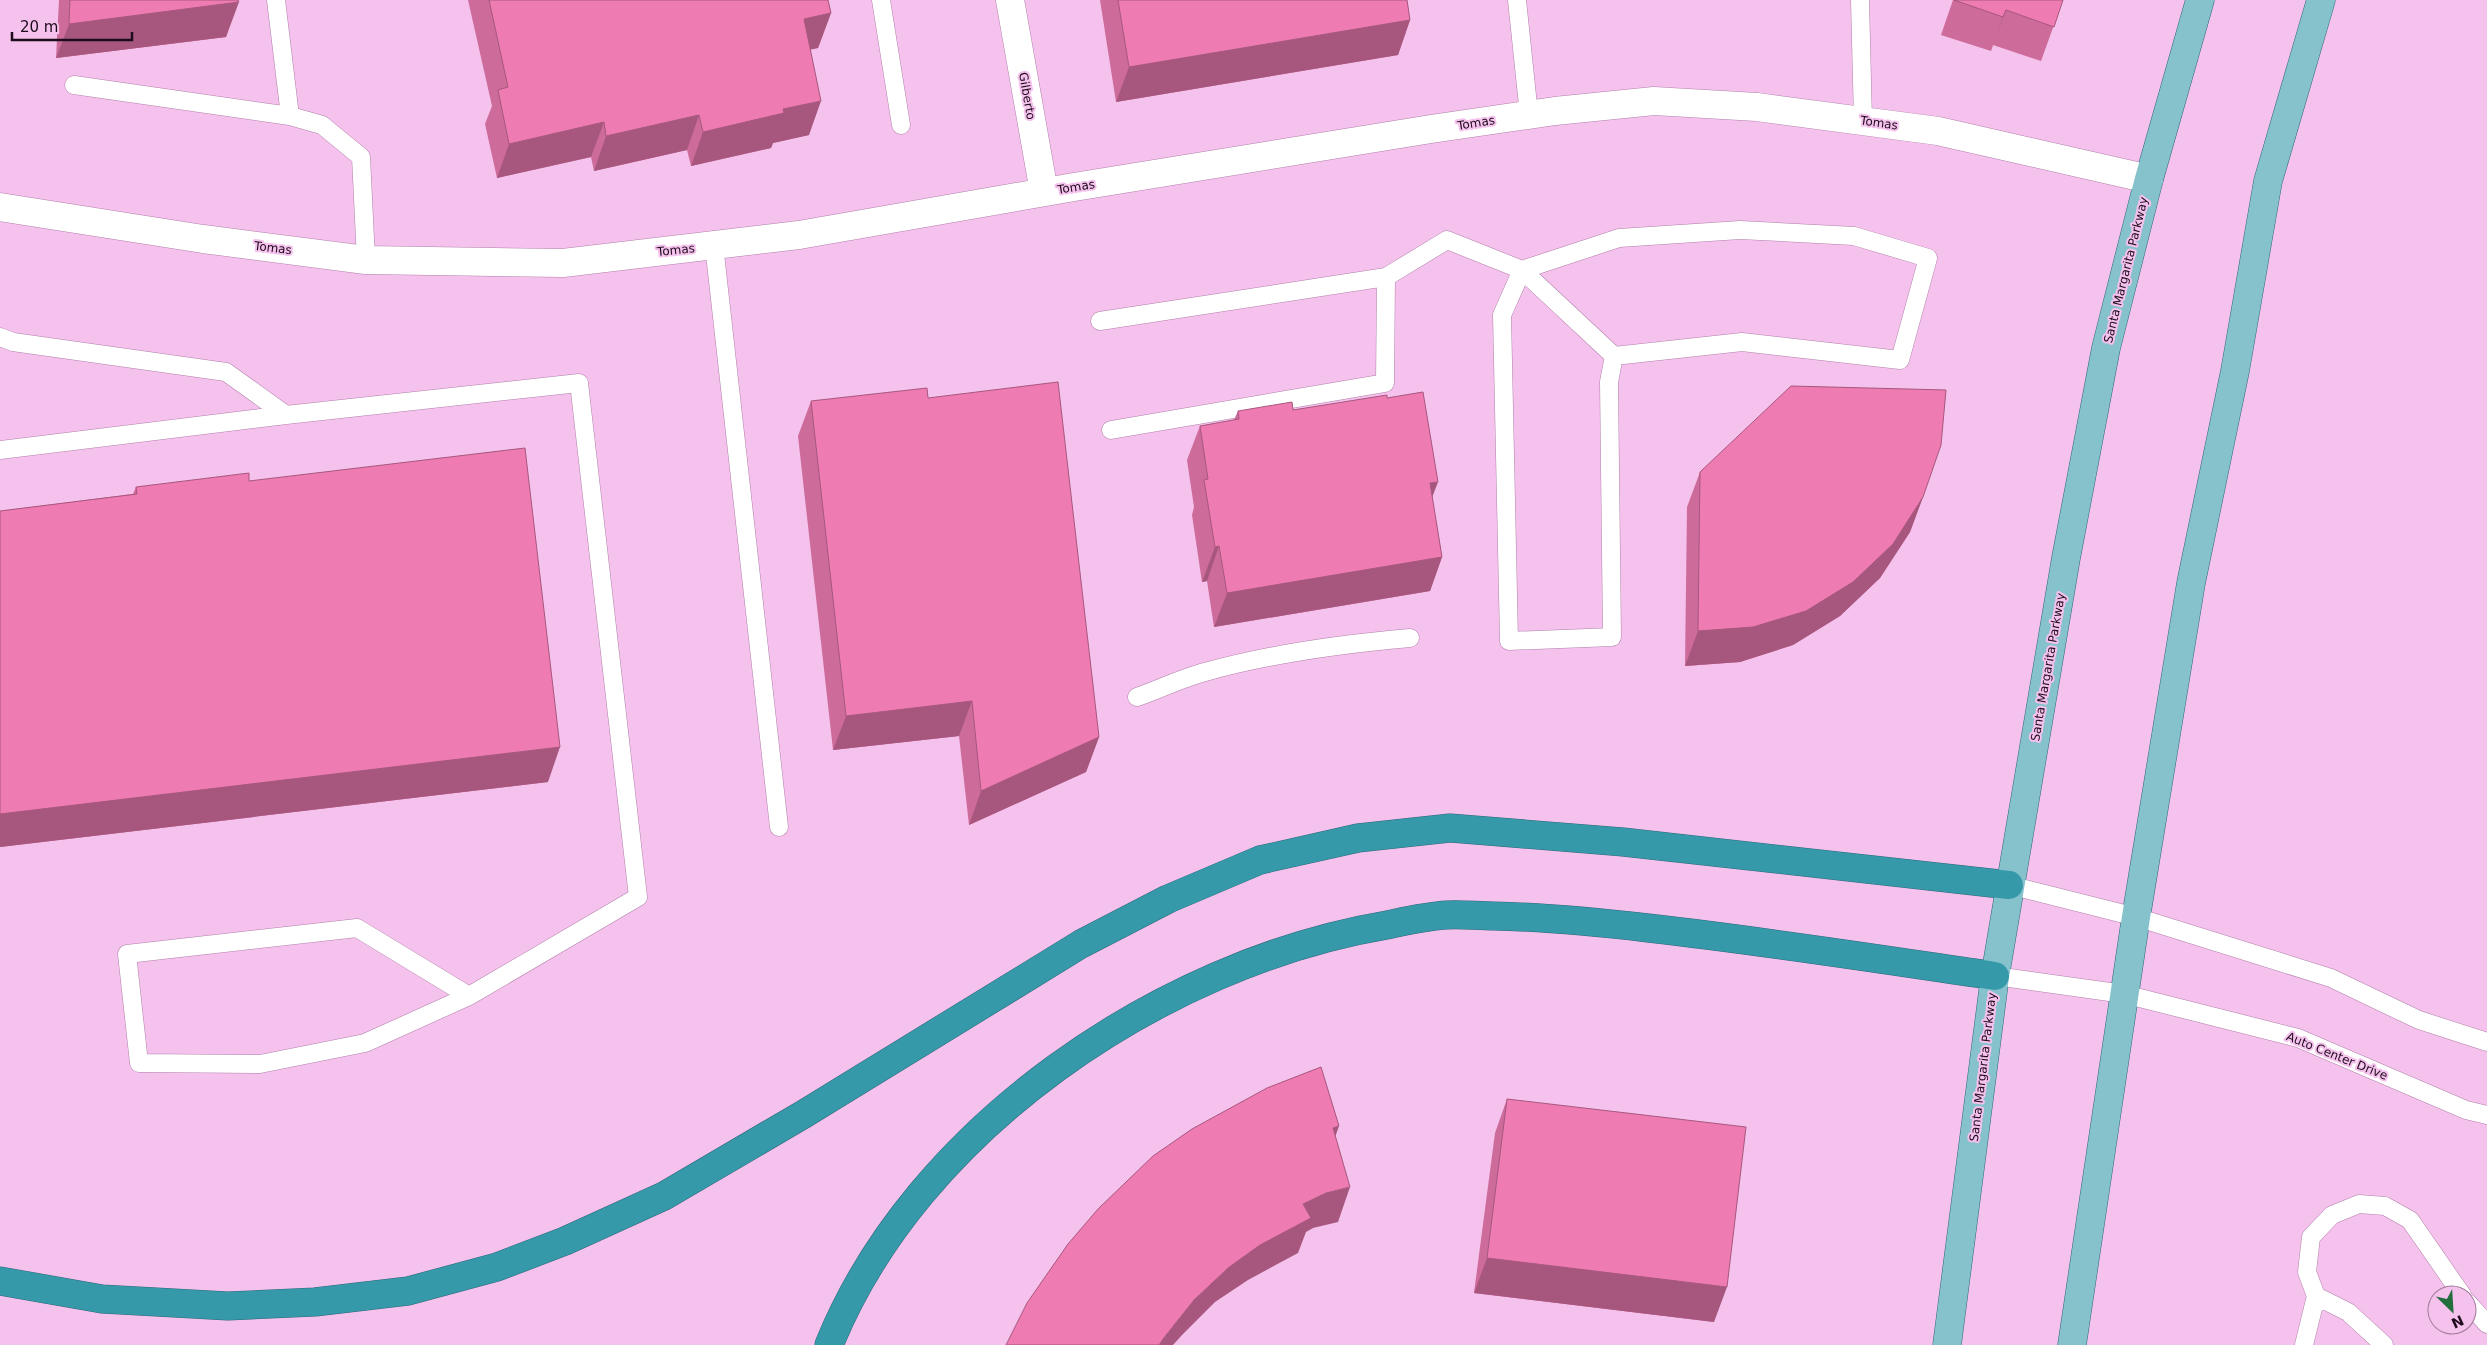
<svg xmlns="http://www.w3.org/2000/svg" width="2487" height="1345" viewBox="0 0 2487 1345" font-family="'DejaVu Sans',sans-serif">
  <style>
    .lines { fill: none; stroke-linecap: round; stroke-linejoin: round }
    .service-casing { stroke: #b080a9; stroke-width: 19 }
    .minor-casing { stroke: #b080a9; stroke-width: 29 }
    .primary-casing { stroke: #2e6878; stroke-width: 29 }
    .motorway-casing { stroke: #2e6878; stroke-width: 29 }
    .service { stroke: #fff; stroke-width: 18 }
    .minor { stroke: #fff; stroke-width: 28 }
    .primary { stroke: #86c2cc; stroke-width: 28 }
    .motorway { stroke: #3699aa; stroke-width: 28 }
    .wall { fill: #cd6b9a }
    .shaded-wall { fill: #a7577d }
    .building { fill: #ee7cb3; stroke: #a7577d }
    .labels { text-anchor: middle; stroke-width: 4; stroke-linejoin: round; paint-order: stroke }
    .street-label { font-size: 12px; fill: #1e0c1c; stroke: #f5c1ed }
  </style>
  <rect width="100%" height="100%" fill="#f5c1ed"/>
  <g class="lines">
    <defs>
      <path id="service" d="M276,0l14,116
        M881,0l20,125
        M1517,0l12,115
        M1860,0l3,121
        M74,85l216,31 32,9 39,32 5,103
        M1740,230l114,6 74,22 -28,102 -158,-18 -128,14 -5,26 3,255 -103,4 -7,-326 20,-45 97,-32z
        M714,245l65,582
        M1100,321l286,-44 61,-37 75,30 92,86
        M0,337l13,5 213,30 60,43
        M1111,430l274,-47 1,-106
        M0,450l286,-35 293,-32 59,514 -169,99 -104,47 -105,21 -121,-1 -12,-109 230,-26 112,68
        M1137,697c23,-8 45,-19 68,-25 68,-19 136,-28 205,-34
        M2009,885l127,32 195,61 88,42 68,22
        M1995,976l129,18 174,44 168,72 21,5
        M2467,1302l20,22
        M2304,1345l12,-49
        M2384,1345l-36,-33 -32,-16 -9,-24 4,-35 21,-22 27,-11 26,2 25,14 52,75"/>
      <path id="minor" d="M1010,0l34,192
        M0,207l203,32 163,21 197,3 236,-28 275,-48 357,-58 124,-18 99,-10 103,6 181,24 211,48"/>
      <path id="primary" d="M1947,1345l48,-369 71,-418 40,-210 43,-169 51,-179
        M2072,1345l64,-428 55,-334 44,-212 33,-190 53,-181"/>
      <path id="motorway" d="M0,1281l102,18 126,7 87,-4 93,-11 89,-24 68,-26 99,-45 140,-82 277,-170 87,-45 92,-39 98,-22 92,-10 173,14 386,43
        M829,1345c87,-216 332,-382 558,-420 19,-4 40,-9 60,-10 15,-1 31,1 47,1 52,1 102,6 154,12 116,13 231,31 347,48"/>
    </defs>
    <use href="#service" class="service-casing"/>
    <use href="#minor" class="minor-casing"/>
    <use href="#primary" class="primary-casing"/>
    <use href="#motorway" class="motorway-casing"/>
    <use href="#service" class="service"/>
    <use href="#minor" class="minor"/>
    <use href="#primary" class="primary"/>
    <use href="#motorway" class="motorway"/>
  </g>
  <path class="wall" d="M59,0h179l-12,37 -170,21z
    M468,0h360l3,13 -13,35 -8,1 -1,86 -36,8 -2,5 -80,18 -4,-16 -93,21 -3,-14 -94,21 -12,-54 7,-18z
    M1100,0h307l3,20 -12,35 -282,47z
    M1953,0h110l-22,61 -48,-16 -2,6 -50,-16z
    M928,398l171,339 -13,35 -117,53 -10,-89 -126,14 -35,-314 13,-35z
    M1387,398l45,99 10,60 -12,34 -216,36 -7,-46 -5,1 -10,-67 2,-8 -7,-47 13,-34 34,-6 4,-9 55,-1z
    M1700,472l223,25 -13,35 -30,46 -40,38 -47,29 -53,17 -55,4 2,-159z
    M249,481l299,301 -548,65v-336l133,-17 3,-7z
    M1507,1099l207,223 -240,-29 21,-160z"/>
  <path class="shaded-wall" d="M239,2l-13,35 -170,21 13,-34z
    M2006,10l-13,35 -2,6 12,-34z
    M831,13l-13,35 -27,6 13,-35z
    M1410,20l-12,35 -282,47 13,-35z
    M821,101l-12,34 -36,8 -2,5 -80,18 12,-34 80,-23z
    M699,115l-12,35 -93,21 12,-35z
    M604,122l-13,35 -94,21 12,-34z
    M1438,482l-13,34 5,-33z
    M1923,497l-13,35 -30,46 -40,38 -47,29 -53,17 -55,4 13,-35z
    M1219,546l-12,35 -5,1 13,-35z
    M1442,557l-12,34 -216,36 13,-34z
    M972,701l-13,35 -126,14 13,-34z
    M1099,737l-13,35 -117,53 12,-34z
    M560,747l-12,35 -548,65v-33z
    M1339,1126l-12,34 6,-32z
    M1350,1187l-12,35 -25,6 -7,4 -8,21 -50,27 -33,22 -33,33 -9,10h-14l4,-6 31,-39 34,-32 75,-64 23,-11z
    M1487,1258l240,29 -13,35 -240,-29z"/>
  <path class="building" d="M70,0h168l1,2 -170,22z
    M489,0h339l3,13 -27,6 17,82 -38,8 1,4 -81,19 -4,-17 -93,21 -2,-14 -95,22 -11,-54 10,-3z
    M1118,0h289l3,20 -281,47z
    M1954,0h109l-9,27 -48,-17 -3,7z
    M1058,382l41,355 -118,54 -9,-90 -126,15 -35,-315 116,-13 1,10z
    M1791,386l155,4 -5,55 -18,52 -30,47 -40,38 -47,29 -53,16 -55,4 2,-159z
    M1423,392l15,90 -8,1 12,74 -215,36 -8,-47 -4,1 -11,-67 4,-1 -8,-53 39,-7 -1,-8 54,-9 1,8 94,-15v3z
    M525,448l35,299 -560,67v-303l137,-17 -1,-7 113,-14v8z
    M1321,1067l18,59 -6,2 17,59 -24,6 -23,11 8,14 -51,27 -32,23 -34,32 -31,39 -4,6h-153l21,-42 41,-59 30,-35 55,-53 39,-27 75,-41z
    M1507,1099l239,28 -19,160 -240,-29z"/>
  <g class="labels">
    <g class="street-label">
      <text transform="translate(1027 96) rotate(80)" y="4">Gilberto</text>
      <text transform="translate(1476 123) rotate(-9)" y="4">Tomas</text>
      <text transform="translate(1879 123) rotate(8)" y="4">Tomas</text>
      <text transform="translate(1076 187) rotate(-9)" y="4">Tomas</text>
      <text transform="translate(273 248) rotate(7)" y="4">Tomas</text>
      <text transform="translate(676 250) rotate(-6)" y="4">Tomas</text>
      <text transform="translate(2126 270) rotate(-76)" y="4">Santa Margarita Parkway</text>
      <text transform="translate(2048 667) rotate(-80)" y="4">Santa Margarita Parkway</text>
      <text transform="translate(2337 1056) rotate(22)" y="4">Auto Center Drive</text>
      <text transform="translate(1983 1067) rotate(-83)" y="4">Santa Margarita Parkway</text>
    </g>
  </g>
  <g transform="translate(2452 1310) rotate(155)"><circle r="24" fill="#f5c1ed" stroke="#9f7999"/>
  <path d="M0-4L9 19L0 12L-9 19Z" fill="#226e3d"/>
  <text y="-8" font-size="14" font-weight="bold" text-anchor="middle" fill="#1e0c1c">N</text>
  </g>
  <path d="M12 32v8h120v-8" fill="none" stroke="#1e0c1c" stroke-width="2.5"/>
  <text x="20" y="32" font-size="15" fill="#1e0c1c" stroke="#f5c1ed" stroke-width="4" paint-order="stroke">20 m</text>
</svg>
